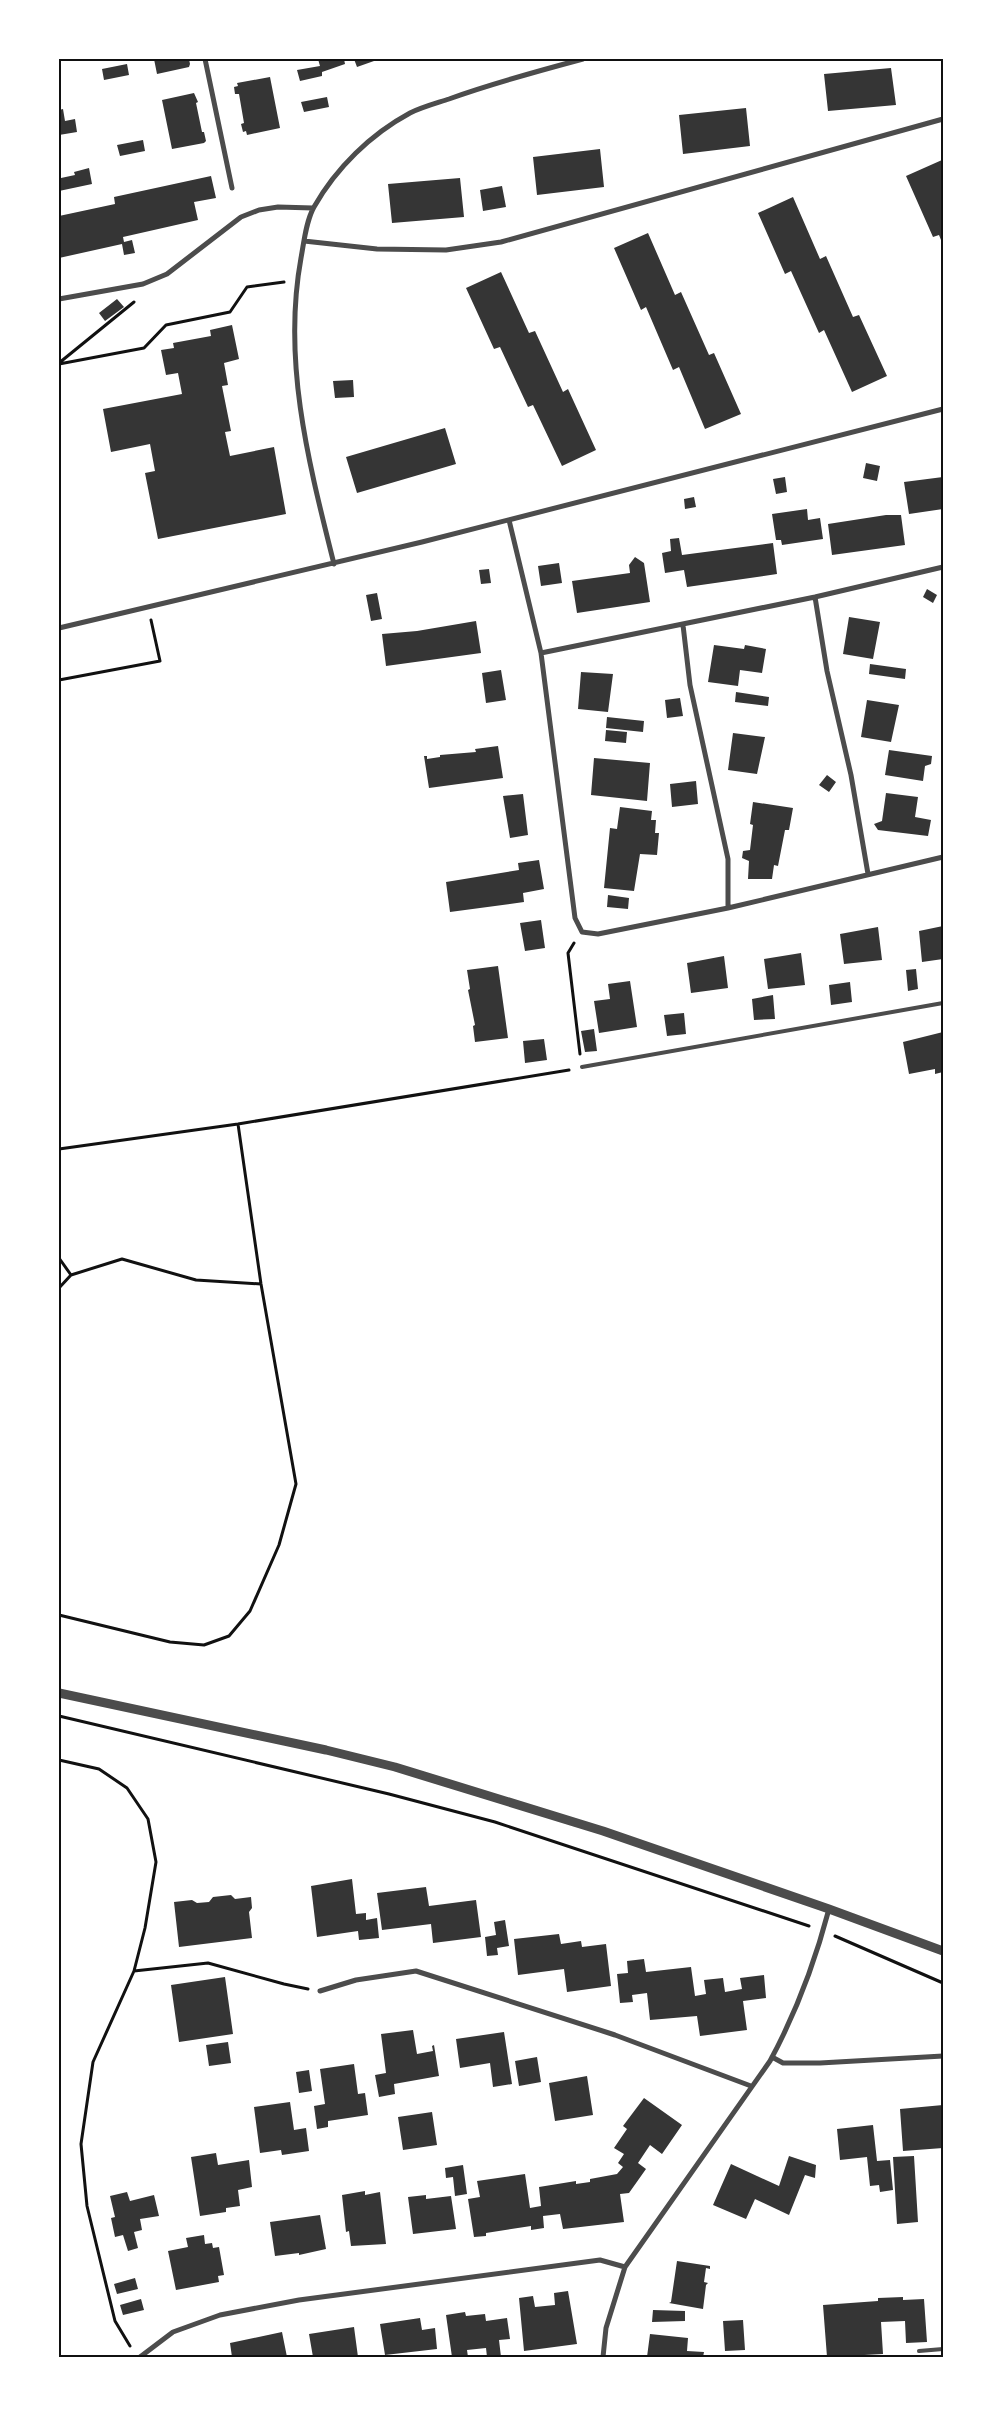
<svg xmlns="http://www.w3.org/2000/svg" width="1002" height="2416" viewBox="0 0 1002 2416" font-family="Manrope,sans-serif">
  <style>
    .building { fill: #353535 }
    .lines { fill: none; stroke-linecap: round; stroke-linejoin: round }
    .path { stroke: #111; stroke-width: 3 }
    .service { stroke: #4c4c4c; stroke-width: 4 }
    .minor { stroke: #4c4c4c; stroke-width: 5 }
    .tertiary { stroke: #4c4c4c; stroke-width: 9 }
    .neatline { fill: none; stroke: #111; stroke-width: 2 }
  </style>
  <rect width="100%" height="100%" fill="#fff"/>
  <path class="building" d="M154,59h35l1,5 -1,3 -32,7z
    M318,59h26l1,5 -23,8v4l-22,5 -3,-11 23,-4z
    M354,59h19l1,2 -17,6z
    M127,64l2,11 -25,5 -2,-11z
    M891,68l5,37 -68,6 -4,-37z
    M270,77l10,51 -33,7 -1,-4 -3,1 -2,-8 3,-1 -5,-29h-4l-1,-7 4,-1 -1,-3z
    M194,93l4,9 -2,1 6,29h2l2,9 -2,2 -32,6 -10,-49z
    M327,97l2,10 -25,5 -3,-10z
    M746,108l4,38 -67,8 -4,-39z
    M63,109l2,12 10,-2 2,13 -18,3v-25z
    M143,140l2,11 -25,5 -3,-11z
    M600,149l4,38 -67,8 -4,-38z
    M942,160l1,4v81l-4,-10 -6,2 -27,-61z
    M89,168l3,16 -33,7v-17l2,4 14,-3 -1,-3z
    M211,176l5,22 -22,4 4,18 -75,17 1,5 8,-2 3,13 -11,2 -2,-11 -63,14v-42l56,-12 -1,-7z
    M460,178l4,39 -72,6 -4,-39z
    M502,186l4,21 -23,4 -3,-21z
    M793,197l27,62 6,-3 27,61 6,-2 28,61 -35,16 -28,-62 -5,3 -28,-62 -6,3 -27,-61z
    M648,233l27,62 6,-3 28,63 5,-2 27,61 -36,15 -26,-62 -6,3 -27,-63 -5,3 -27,-62z
    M501,272l28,61 6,-2 28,61 5,-3 28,61 -34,16 -29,-61 -5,2 -28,-60 -6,2 -28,-61z
    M117,299l7,8 -19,14 -6,-8z
    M232,325l7,34 -15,4 4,22 -6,1 9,45 -6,1 5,24 44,-9 12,67 -128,25 -13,-66 10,-2 -5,-27 -39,8 -8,-43 79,-15 -4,-21 -12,2 -5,-25 13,-2 -1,-5 38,-7 -1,-6z
    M353,380l1,17 -19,1 -2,-17z
    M445,428l11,36 -99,29 -11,-36z
    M866,463l14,3 -3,15 -14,-3z
    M785,477l2,15 -11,2 -3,-15z
    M943,477v32l-34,5 -5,-32z
    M694,497l2,10 -11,2 -1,-10z
    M807,509l1,11 12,-2 3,21 -41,6 -1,-5h-5l-4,-26z
    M886,515h15l4,30 -73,10 -4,-31z
    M679,538l3,17 91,-12 4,31 -90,13 -3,-17 -19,3 -3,-20 9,-2 -1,-12z
    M635,557l9,6 6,39 -73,11 -5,-32 58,-8 -1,-8z
    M559,563l3,20 -21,3 -3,-20z
    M489,569l2,14 -10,1 -2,-14z
    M927,589l10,6 -4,8 -10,-6z
    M377,593l5,26 -11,2 -5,-26z
    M849,617l31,5 -7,37 -30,-5z
    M476,621l5,32 -95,13 -4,-32 35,-3z
    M714,645l30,4 1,-4 21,4 -4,24 -22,-3 -2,16 -30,-4z
    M870,664l36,5 -1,10 -36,-5z
    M501,670l5,30 -20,3 -4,-30z
    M581,672l32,2 -5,38 -30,-3z
    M736,692l33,5 -1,9 -33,-4z
    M680,698l3,18 -16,2 -2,-18z
    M867,700l32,5 -8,37 -30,-5z
    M607,717l37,4 -1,11 -37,-4z
    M606,730l21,2 -1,11 -21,-2z
    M733,733l32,4 -8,37 -29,-4z
    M498,746l5,32 -74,10 -5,-32h3v3l13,-2v-2l36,-3 -1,-3z
    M889,750l43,6 -1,8 -6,2 -2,15 -38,-6z
    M594,758l56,5 -3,38 -56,-6z
    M827,775l9,7 -7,10 -10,-7z
    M696,781l2,23 -26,3 -2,-23z
    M886,793l32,4 -3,20 16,3 -3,16 -50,-6 -4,-6 8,-3z
    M523,794l5,41 -18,3 -7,-42z
    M753,802l40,6 -4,22h-4l-7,36 -4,-1 -2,14h-24l1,-18 -7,-3 1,-7 7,-1 3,-25 -3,-1z
    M620,807l32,4 -1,9h5l-1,13h4l-2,22 -17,-1 -6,37 -30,-3 6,-60 7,1z
    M539,860l5,29 -21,4 1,9 -74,10 -4,-30 73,-12 -1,-7z
    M608,895l21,3 -1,11 -21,-2z
    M541,920l4,28 -20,3 -5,-28z
    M943,926v33l-21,3 -3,-31z
    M878,927l4,33 -38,4 -4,-30z
    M801,953l4,32 -37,4 -4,-30z
    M724,956l4,32 -37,5 -4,-30z
    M498,966l10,72 -33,4 -2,-16 2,-1 -7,-35 2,-1 -3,-19z
    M916,969l2,20 -10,2 -2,-21z
    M630,981l7,46 -38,6 -5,-32 16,-2 -2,-15z
    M850,982l2,20 -21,3 -2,-20z
    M773,995l2,24 -21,1 -2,-21z
    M684,1013l2,21 -19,2 -3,-21z
    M594,1029l3,22 -12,1 -4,-21z
    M943,1032v40l-8,2v-5l-26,5 -6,-32z
    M544,1039l3,21 -22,3 -2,-22z
    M352,1879l4,35 10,-1v7l11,-2 2,20 -20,2 -1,-9 -41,6 -6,-51z
    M426,1887l3,19 47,-6 5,37 -48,6 -2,-19 -49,6 -5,-37z
    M231,1895l4,4 16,-2 1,11 -3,4 3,26 -73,9 -5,-45 18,-2 5,3 12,-1 4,-5z
    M505,1920l4,26 -12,2 1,7 -11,1 -2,-19 11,-2 -2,-13z
    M559,1934l2,10 20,-3 1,6 24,-3 5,42 -44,6 -3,-23 -46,6 -4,-36z
    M644,1959l2,13 45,-5 4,29 11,-2 -2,-14 19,-2 2,14 17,-3 -2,-11 24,-3 2,23 -23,3 4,29 -47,6 -3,-20 -47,4 -3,-27 -15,2 1,7 -13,1 -3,-29 11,-1 -1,-12z
    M225,1977l8,57 -54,8 -8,-57z
    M413,2030l4,24 16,-3 -1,-5 2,-1 5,31 -45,8 1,10 -16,3 -4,-22 11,-2 -5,-39z
    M504,2032l8,52 -19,3 -3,-24 -30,5 -4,-29z
    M228,2042l3,21 -22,3 -3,-21z
    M537,2057l4,25 -22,4 -4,-25z
    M354,2064l4,30 7,-1 3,22 -40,6v6l-11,2 -3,-23 11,-2 -5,-35z
    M309,2070l3,21 -13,2 -3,-21z
    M587,2076l6,39 -38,6 -6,-38z
    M644,2098l38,27 -20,29 -12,-9 -12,18 8,6 -17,24 -9,1 4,28 -61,7 -3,-15 -17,2 1,12 -13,2v-4l-45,7v3l-12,1 -6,-38 12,-2 -3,-16 48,-7 5,34 11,-2 -2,-19 37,-6v3l14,-2v-3l27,-5 6,-7 -5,-4 6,-9 -10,-6 13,-19 -4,-3z
    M290,2102l4,28 12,-2 3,23 -27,4 -1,-5 -21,3 -6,-46z
    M943,2105v43l-40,3 -3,-42z
    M432,2112l5,33 -34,5 -5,-33z
    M873,2125l4,36 13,-1 3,30 -13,2 -1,-7 -9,1 -3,-29 -27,3 -3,-31z
    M216,2153l2,12 31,-5 3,27 -14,3 2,16 -14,2v4l-26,4 -9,-59z
    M789,2156l27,9 -1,13 -10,-3 -16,40 -34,-16 -9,20 -33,-14 18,-41 48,22z
    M914,2156l4,66 -21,2 -4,-67z
    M463,2165l4,29 -12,2 -2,-19 -7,1 -1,-10z
    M941,2188h2v29h-1z
    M365,2191v4l15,-3 6,52 -35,2 -2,-15 -3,1 -4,-37z
    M127,2192l3,9 24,-6 5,21 -19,3 2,11 -8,2 4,16 -10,3 -5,-16 -8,2 -4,-19 4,-1 -5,-21z
    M426,2195v4l25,-3 5,33 -43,5 -5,-37z
    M320,2215l6,34 -27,6v-2l-24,3 -5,-34z
    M204,2235l1,9 7,-1 1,5 6,-1 5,28 -6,1 1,6 -43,8 -8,-39 20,-4 -2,-9z
    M677,2261l33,5v3l-4,-1 -2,14 4,1 -2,2 -3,24 -34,-6 2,-1z
    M135,2278l3,11 -21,5 -3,-10z
    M568,2291l9,53 -53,7 -5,-53 14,-2 2,11 20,-2 -1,-12z
    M903,2297v3l21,-1 3,43 -21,1 -1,-22 -24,1 2,32 -56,3 -4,-52 55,-4v-3z
    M141,2299l3,11 -21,5 -3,-10z
    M653,2310l32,1v10l-33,1z
    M465,2312l1,4 19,-2 1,7 21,-3 3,21 -11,1 2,17h-14l-1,-9 -19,2 1,7h-16l-6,-42z
    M420,2318l2,12 13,-2 2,21 -52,6 -5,-31z
    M743,2320l2,30 -20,1 -2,-30z
    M354,2327l4,30h-45l-4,-23z
    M282,2332l5,25h-55l-2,-14z
    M650,2334l38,4 -1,13 17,1 -1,5h-56z"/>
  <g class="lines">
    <path class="path" d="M59,363l75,-61
      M59,364l85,-16 22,-23 64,-13 17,-25 37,-5
      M59,680l101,-19 -9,-41
      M574,943l-6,10 12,101
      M59,1149l179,-25 331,-54
      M59,1258l12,17
      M59,1288l12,-13 51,-16 74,21 65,4
      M59,1615l111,27 34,3 25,-9 21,-25 29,-66 17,-61 -35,-200 -23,-160
      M59,1716l330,78 106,28 314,104
      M59,1760l40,9 28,19 21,31 8,43 -11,66 -11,43 -41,91 -12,82 6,62 28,115 15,25
      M835,1936l108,47
      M134,1971l74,-8 76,21 24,5"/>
    <path class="service" d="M582,1067l361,-64
      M919,2351l24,-2"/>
    <path class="minor" d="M205,59l27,129
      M304,241l73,8 69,1 55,-8 442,-123
      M59,299l84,-15 24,-10 74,-57 18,-7 19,-3 35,1
      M509,520l32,133 34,265 7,14 16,2 130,-26 215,-51
      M334,564c-25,-100 -52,-202 -33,-306 3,-16 5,-37 13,-51 22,-39 57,-73 96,-94 12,-6 27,-10 39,-14 44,-16 89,-28 134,-40
      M815,597l12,74 24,104 17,99
      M683,625l7,60 38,174v49
      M59,628l363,-86 521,-133
      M541,653l274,-56 128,-30
      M320,1991l36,-11 60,-9 199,64 136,51
      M772,2057l11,6h37l123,-7
      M140,2357l33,-25 47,-17 79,-15 301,-40 25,7
      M603,2357l3,-29 19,-61 145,-206c26,-48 45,-99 59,-152"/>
    <path class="tertiary" d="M59,1693l267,57 69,17 208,64 226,78 114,42"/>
  </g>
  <rect width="1002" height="2416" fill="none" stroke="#ffffff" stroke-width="120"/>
  <rect x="60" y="60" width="882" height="2296" class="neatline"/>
</svg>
